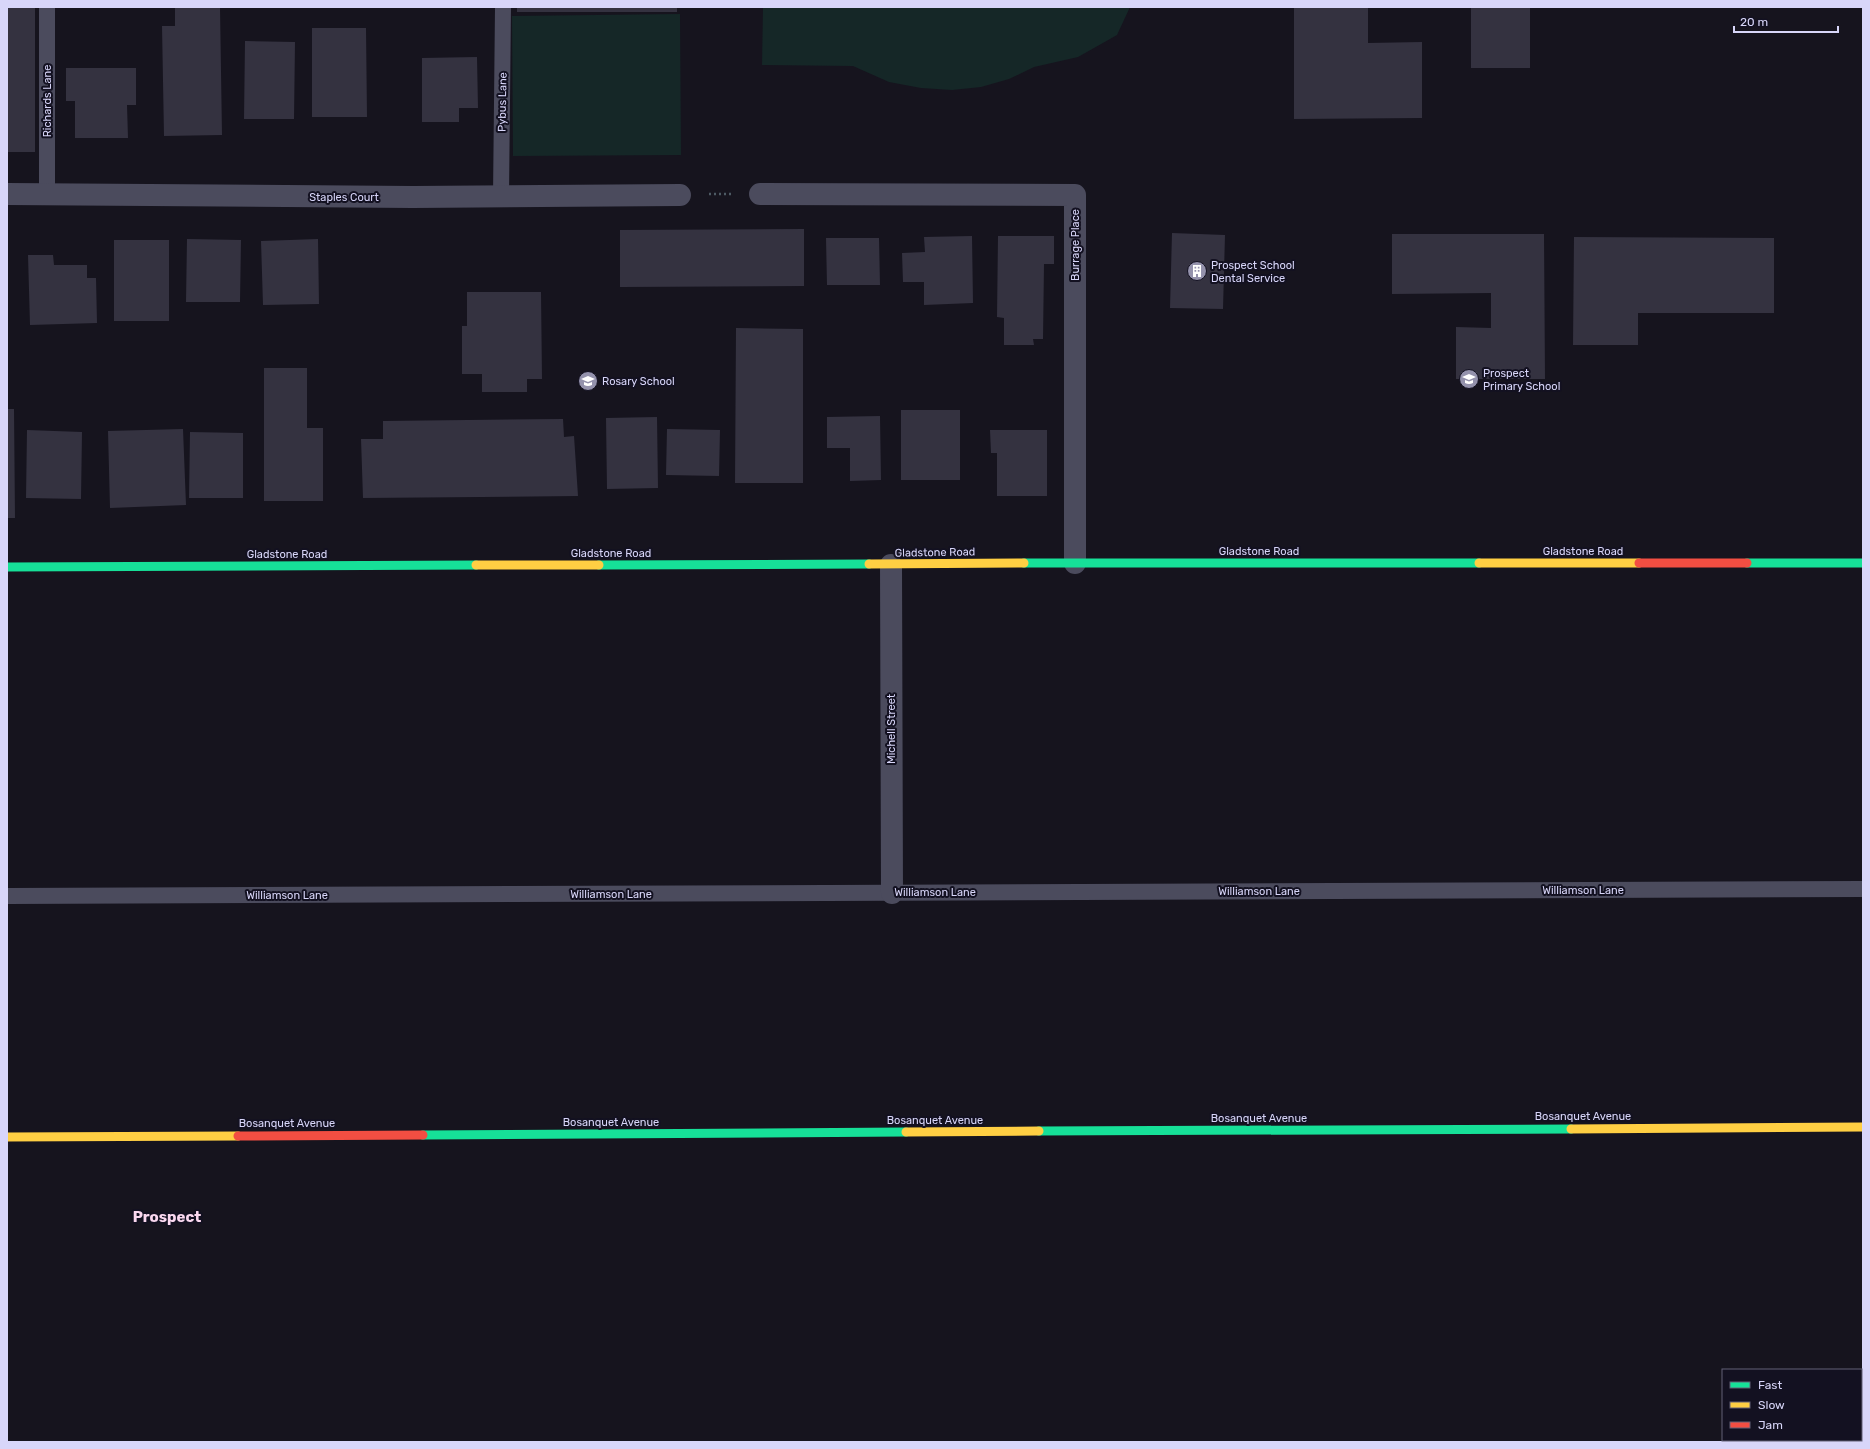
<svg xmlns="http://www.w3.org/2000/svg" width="1870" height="1449" viewBox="0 0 1870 1449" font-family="Rubik,sans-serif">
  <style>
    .green { fill: #152727 }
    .building { fill: #343240 }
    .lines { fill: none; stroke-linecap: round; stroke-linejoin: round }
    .path { stroke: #4d5a64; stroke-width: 2.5; stroke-dasharray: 2 3; stroke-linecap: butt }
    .lane { stroke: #4b4b5d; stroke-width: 16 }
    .street { stroke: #4b4b5d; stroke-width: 22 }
    .fast { stroke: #16e098; stroke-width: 9 }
    .slow { stroke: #ffcf43; stroke-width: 9 }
    .jam { stroke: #f24e42; stroke-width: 9 }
    .labels { text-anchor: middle; stroke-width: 4; stroke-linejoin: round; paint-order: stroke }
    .street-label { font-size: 11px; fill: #d8d6f9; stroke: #131121 }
    .poi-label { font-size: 11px; fill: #d8d6f9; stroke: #131121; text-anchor: start }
    .district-label { font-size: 15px; font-weight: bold; fill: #fad8ef; stroke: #131121 }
  </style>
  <rect width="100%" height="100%" fill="#16141e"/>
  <path class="green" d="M763,7h367l-13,28 -39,22 -44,10 -25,12 -28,8 -29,3 -31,-2 -32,-6 -36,-16 -91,-1z
    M680,14l1,141 -168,1 -1,-140z"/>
  <path class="building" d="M7,7h28v145h-28z
    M175,7h45l2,128 -58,1 -2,-110h13z
    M517,7h160v5h-160z
    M1294,7h74v36l54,-1v76l-128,1z
    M1471,7h59v61h-59z
    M312,28h54l1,89h-55z
    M245,41l50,1 -1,77h-50z
    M477,57l1,51h-19v14h-37v-64z
    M66,68h70v37h-9l1,33h-53v-37h-9z
    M804,229v57l-184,1v-57z
    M1172,233l53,2 -2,74 -53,-1z
    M1392,234h152l1,145h-89v-52l35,1v-35l-99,1z
    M972,236l1,67 -49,2v-23h-21l-1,-29 23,-1 -1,-15z
    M998,236h56v28h-10l-1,75h-10l1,6h-30v-27l-7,-1z
    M1574,237l200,1v75h-136v32h-65z
    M826,238h53l1,47h-53z
    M187,239l54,1 -1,62h-54z
    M318,239l1,65 -56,1 -2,-64z
    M114,240h55v81h-55z
    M28,255h25l1,10h33v13h9l1,45 -67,2z
    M467,292h74l1,87h-15v13h-45v-18h-20v-48h5z
    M736,328l67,1v154h-68z
    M264,368h43v60h16v73h-59z
    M7,409h7l1,109h-8z
    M901,410h59v70h-59z
    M880,416l1,64 -31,1v-33h-23v-31z
    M657,417l1,71 -51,1 -1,-71z
    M563,419l1,18 10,-1 4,60 -215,2 -2,-59h22v-18z
    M183,429l3,76 -76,3 -2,-77z
    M667,429l53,1 -1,46 -53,-1z
    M27,430l55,2 -1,67 -55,-1z
    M990,430h57v66h-50v-43h-6z
    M190,432l53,1v65h-54z"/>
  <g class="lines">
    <path class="path" d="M709,194h23"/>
    <path class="lane" d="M47,7v187
      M501,196l2,-189
      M7,896l1856,-7"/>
    <path class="street" d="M7,194l406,3 267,-2
      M760,194l315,1v368
      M891,565l1,328"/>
    <path class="fast" d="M1024,563h455
      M1747,563h116
      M599,565l270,-1
      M7,567l469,-2
      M1039,1131l532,-2
      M423,1135l483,-3"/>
    <path class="slow" d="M1479,563h160
      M869,564l155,-1
      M476,565h123
      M1571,1129l292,-2
      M906,1132l133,-1
      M7,1137l231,-1"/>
    <path class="jam" d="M1639,563h108
      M238,1136l185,-1"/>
  </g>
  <defs>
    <symbol id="building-disc" viewBox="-11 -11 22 22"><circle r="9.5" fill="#9492ac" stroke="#131121"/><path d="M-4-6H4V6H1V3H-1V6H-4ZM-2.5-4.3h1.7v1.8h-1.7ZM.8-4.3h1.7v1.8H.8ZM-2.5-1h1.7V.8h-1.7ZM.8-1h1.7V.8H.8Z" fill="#fff"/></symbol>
    <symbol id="school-disc" viewBox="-11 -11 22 22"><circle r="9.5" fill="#9492ac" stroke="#131121"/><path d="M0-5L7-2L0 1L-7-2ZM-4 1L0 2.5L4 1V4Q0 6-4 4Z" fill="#fff"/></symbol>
  </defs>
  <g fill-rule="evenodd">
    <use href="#building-disc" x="1186" y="260" width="22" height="22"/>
    <use href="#school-disc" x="1458" y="368" width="22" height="22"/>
    <use href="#school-disc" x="577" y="370" width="22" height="22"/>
  </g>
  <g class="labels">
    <g class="street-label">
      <text transform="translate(47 101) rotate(-90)" y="4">Richards Lane</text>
      <text transform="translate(502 102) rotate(-89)" y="4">Pybus Lane</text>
      <text x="344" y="201">Staples Court</text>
      <text transform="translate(1075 245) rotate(-90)" y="4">Burrage Place</text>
      <text x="1259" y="555">Gladstone Road</text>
      <text x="1583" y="555">Gladstone Road</text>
      <text transform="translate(935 552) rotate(-1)" y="4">Gladstone Road</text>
      <text x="611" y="557">Gladstone Road</text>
      <text x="287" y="558">Gladstone Road</text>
      <text transform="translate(891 729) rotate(-90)" y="4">Michell Street</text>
      <text x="1583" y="894">Williamson Lane</text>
      <text x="1259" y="895">Williamson Lane</text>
      <text x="935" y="896">Williamson Lane</text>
      <text x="611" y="898">Williamson Lane</text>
      <text x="287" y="899">Williamson Lane</text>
      <text x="1583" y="1120">Bosanquet Avenue</text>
      <text x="1259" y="1122">Bosanquet Avenue</text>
      <text x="935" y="1124">Bosanquet Avenue</text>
      <text x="611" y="1126">Bosanquet Avenue</text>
      <text x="287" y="1127">Bosanquet Avenue</text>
    </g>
    <g class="poi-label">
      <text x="1211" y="269">Prospect School<tspan x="1211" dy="13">Dental Service</tspan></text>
      <text x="1483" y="377">Prospect<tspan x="1483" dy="13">Primary School</tspan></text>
      <text x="602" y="385">Rosary School</text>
    </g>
    <g class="district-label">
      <text x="167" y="1222">Prospect</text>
    </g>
  </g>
  <rect width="1870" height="1449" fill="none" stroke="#d8d6f9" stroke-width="16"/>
  <rect x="1722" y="1369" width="140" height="72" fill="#131121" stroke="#626077"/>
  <rect x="1730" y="1382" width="20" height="6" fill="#16e098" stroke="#626077"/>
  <text x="1758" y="1389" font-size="12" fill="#d8d6f9">Fast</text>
  <rect x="1730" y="1402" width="20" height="6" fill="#ffcf43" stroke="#626077"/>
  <text x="1758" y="1409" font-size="12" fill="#d8d6f9">Slow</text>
  <rect x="1730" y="1422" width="20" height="6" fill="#f24e42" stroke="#626077"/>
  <text x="1758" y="1429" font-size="12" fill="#d8d6f9">Jam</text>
  <path d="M1734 26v6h104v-6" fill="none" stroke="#d8d6f9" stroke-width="2"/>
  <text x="1740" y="26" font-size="12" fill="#d8d6f9" stroke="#131121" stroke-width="3" paint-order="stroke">20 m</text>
</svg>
